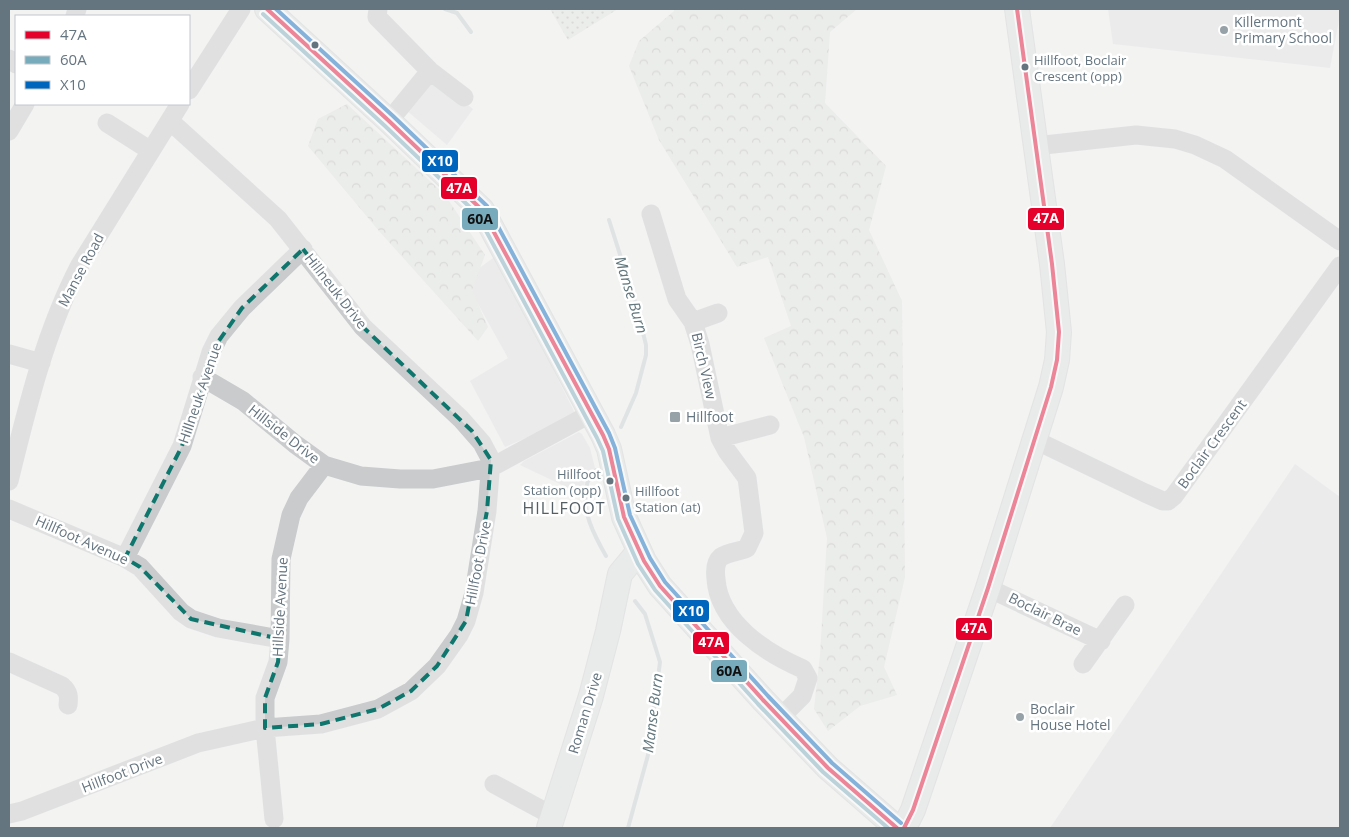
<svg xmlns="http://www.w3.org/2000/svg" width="1349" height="837" viewBox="0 0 1349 837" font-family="'Open Sans',sans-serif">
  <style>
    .built { fill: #e2e3e3 }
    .grass { fill: url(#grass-dots) }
    .forest { fill: url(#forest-crowns) }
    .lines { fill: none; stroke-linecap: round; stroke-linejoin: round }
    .stream { stroke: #c8d1d3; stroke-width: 4 }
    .major-casing { stroke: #d0d1d1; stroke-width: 26 }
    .minor { stroke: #c9cbcc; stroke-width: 19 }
    .major { stroke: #dedfdf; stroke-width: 24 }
    .bus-1-casing { stroke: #fff; stroke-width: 8 }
    .bus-2-casing { stroke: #fff; stroke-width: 8 }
    .bus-3-casing { stroke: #fff; stroke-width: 8 }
    .bus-1 { stroke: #e4002b; stroke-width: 4 }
    .bus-2 { stroke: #78abbc; stroke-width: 4 }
    .bus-3 { stroke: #0065bd; stroke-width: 4 }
    .marked { fill: none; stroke: #0f766e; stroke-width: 4; stroke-dasharray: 10 6; stroke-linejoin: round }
    .poi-dot { fill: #97a1a8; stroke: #fff; stroke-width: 2 }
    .bus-dot { fill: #657580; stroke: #fff; stroke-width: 2 }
    .labels { text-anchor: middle; stroke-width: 5; stroke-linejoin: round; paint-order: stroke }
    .bus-label { font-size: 13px; fill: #657580; stroke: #fff; text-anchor: start }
    .poi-label { font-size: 14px; fill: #657580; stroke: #fff; text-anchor: start }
    .street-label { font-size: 14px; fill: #657580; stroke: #fff }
    .water-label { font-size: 15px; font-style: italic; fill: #61777d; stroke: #fff }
    .quarter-label { font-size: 16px; letter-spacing: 1px; fill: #535e65; stroke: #fff }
    .line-badge { stroke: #fff; stroke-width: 2 }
    .badge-label { font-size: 14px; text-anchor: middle; font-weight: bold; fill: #fff }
    .pale-badge-label { font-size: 14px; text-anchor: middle; font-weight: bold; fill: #111 }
  </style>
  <defs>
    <pattern id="grass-dots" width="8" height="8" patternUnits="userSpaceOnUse" patternTransform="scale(1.25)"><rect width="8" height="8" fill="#e3e6e0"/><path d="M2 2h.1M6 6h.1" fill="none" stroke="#bcbfbb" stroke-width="1.8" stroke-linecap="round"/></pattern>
    <pattern id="forest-crowns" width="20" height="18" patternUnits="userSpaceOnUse" patternTransform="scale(1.25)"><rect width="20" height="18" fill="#e3e6e0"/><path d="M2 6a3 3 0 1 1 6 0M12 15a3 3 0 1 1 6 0" fill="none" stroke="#bcbfbb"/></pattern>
  </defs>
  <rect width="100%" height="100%" fill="#f3f3f2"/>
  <path class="built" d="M1108,9h232v6l-10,53 -217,-24z
    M430,76l43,33 -26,36 -41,-35z
    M496,256l79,157 -33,18 -37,16 -35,-66 38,-23 -44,-79z
    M579,432l3,2 8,14 5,20 -9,11 -5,15 -61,-29 4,-4z
    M1295,464l45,33v331h-290z"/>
  <path class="grass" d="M550,9h68l-50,31z"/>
  <path class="forest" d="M674,9h183l-27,23 -5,71 61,63 -17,64 33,71 3,276 -21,90 13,28 -37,11 -32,25 -14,-22 6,-54 7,-117 -23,-101 -40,-99 27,-12 -23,-69 -31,10 -78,-127 -30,-74 10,-25 35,-30z
    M347,104l98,91 40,60 -13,35 16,37 -10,14 -99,-110 -71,-85 10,-27z"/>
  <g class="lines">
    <path class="stream" d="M445,9l12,4 14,19
      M609,220l28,88 9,37v10l-10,38 -15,34
      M596,470c-3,4 -8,9 -9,14 -7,25 7,51 19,72
      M628,828l20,-73 12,-93 -15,-48 -10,-13"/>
    <defs>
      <path id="major" d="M267,9l122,112 93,89 121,225 6,14 15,68 20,44 16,25 103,114 65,68 69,60
        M549,828l42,-132 17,-65 12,-57 19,-23
        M904,828l9,-18 75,-222 63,-201 6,-27 2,-28 -7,-68 -35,-255"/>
    </defs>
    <use href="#major" class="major-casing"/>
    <path class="minor" d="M378,9l-1,8 53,54 34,26
      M75,16l2,-7
      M9,59l7,5
      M189,90l52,-81
      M389,121l41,-50
      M107,123l44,28
      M9,131l16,-27
      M1035,146l101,-11 39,4 20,6 30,14 115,82
      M651,214l26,85 16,23 7,22 20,94 7,13 20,27 7,55 -7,15c-8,4 -19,4 -26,9 -6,5 -6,14 -5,22 3,44 50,74 87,90l5,9 -6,18 -21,21
      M693,322l25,-9
      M9,354l32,9
      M202,377l41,24 52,43 29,21 37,11 39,3h33l57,-11 102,-55
      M720,438l50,-13
      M1035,440l110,53 18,8h5l6,-5 166,-230
      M9,481c18,-73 36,-149 71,-216l100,-161
      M9,509l116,49 15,9 41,45 10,7 27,9 62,11
      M125,558l57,-112 29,-94 8,-16 23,-28 61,-59
      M988,588l113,53
      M9,662l53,24c7,6 7,11 6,19
      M1083,664l42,-59
      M494,784l59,32
      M9,814l13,-3 176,-68 67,-15 56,-4 57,-15 33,-18 26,-25 22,-31 7,-14 8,-28 13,-82 4,-51 -9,-17 -21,-24 -98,-92 -85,-108 -108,-98
      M274,819l-9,-91v-30l13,-36 2,-23 1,-80 10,-44 8,-17 25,-33"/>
    <use href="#major" class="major"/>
    <defs>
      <path id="bus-1" d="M267,9l122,112 93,89 121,225 6,14 15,68 20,44 16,25 103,114 65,68 69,60
        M904,828l9,-18 75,-222 63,-201 6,-27 2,-28 -7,-68 -35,-255"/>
      <path id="bus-2" d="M263,14l122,112 92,88 120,224 6,13 15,68 20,45 17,26 103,114 65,68 65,56"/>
      <path id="bus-3" d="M276,9l117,107 94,90 122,227 6,15 15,67 20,43 15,24 103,114 64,67 69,60"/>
    </defs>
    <use href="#bus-1" class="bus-1-casing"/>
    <use href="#bus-2" class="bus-2-casing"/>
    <use href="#bus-3" class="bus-3-casing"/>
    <use href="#bus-1" class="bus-1"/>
    <use href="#bus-2" class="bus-2"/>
    <use href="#bus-3" class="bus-3"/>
  </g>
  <path d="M0 0H1349V837H0ZM303,249l60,78 109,104 19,29 -4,51 -21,110 -29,45 -26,25 -33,18 -57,15 -56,4v-30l13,-36 2,-23 -89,-20 -51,-52 -15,-9 57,-112 29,-94 31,-44z" fill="#f3f3f2" fill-opacity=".55" fill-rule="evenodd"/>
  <path class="marked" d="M303,249l60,78 109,104 19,29 -4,51 -21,110 -29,45 -26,25 -33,18 -57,15 -56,4v-30l13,-36 2,-23 -89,-20 -51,-52 -15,-9 57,-112 29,-94 31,-44z"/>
  <g class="poi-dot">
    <circle cx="1224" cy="30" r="5"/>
    <rect x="669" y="411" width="12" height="12" rx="2.5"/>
    <circle cx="1020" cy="717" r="5"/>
  </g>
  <g class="bus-dot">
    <circle cx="315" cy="45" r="4.5"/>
    <circle cx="1025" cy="67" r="4.5"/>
    <circle cx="610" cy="481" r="4.5"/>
    <circle cx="626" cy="498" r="4.5"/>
  </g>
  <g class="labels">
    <g class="bus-label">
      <text x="1034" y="65">Hillfoot, Boclair<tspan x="1034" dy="16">Crescent (opp)</tspan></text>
      <text x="601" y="479" text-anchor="end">Hillfoot<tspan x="601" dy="16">Station (opp)</tspan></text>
      <text x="635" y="496">Hillfoot<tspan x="635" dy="16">Station (at)</tspan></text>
    </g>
    <g class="poi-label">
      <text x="1234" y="27">Killermont<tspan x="1234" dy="16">Primary School</tspan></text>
      <text x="686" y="422">Hillfoot</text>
      <text x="1030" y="714">Boclair<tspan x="1030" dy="16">House Hotel</tspan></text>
    </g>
    <g class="street-label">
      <text transform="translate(81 270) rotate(-62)" y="5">Manse Road</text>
      <text transform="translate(336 291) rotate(52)" y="5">Hillneuk Drive</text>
      <text transform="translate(704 366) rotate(77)" y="5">Birch View</text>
      <text transform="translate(200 393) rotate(-71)" y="5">Hillneuk Avenue</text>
      <text transform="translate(284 434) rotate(38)" y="5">Hillside Drive</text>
      <text transform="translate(1212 444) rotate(-54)" y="5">Boclair Crescent</text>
      <text transform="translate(82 540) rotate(24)" y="5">Hillfoot Avenue</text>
      <text transform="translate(478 563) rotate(-79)" y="5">Hillfoot Drive</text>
      <text transform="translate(280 607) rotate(-87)" y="5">Hillside Avenue</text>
      <text transform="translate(1045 614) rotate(26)" y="5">Boclair Brae</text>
      <text transform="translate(585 713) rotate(-73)" y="5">Roman Drive</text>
      <text transform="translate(122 773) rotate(-21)" y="5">Hillfoot Drive</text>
    </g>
    <g class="water-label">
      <text transform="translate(631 295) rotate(73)" y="5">Manse Burn</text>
      <text transform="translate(653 713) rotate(-83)" y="5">Manse Burn</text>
    </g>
    <g class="quarter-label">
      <text x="564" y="514">HILLFOOT</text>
    </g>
  </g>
  <g class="line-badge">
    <rect x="421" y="149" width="38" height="24" rx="5" fill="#0065bd"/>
    <rect x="440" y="176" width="38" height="24" rx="5" fill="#e4002b"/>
    <rect x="1027" y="207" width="38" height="24" rx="5" fill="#e4002b"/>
    <rect x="461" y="207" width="38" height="24" rx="5" fill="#78abbc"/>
    <rect x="672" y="599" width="38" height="24" rx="5" fill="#0065bd"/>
    <rect x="955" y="617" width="38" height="24" rx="5" fill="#e4002b"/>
    <rect x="692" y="631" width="38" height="24" rx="5" fill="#e4002b"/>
    <rect x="710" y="659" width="38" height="24" rx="5" fill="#78abbc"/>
  </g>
  <g class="badge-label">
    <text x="440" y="166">X10</text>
    <text x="459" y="193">47A</text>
    <text x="1046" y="223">47A</text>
    <text x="691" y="616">X10</text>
    <text x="974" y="633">47A</text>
    <text x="711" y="647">47A</text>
  </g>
  <g class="pale-badge-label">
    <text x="480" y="224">60A</text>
    <text x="729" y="676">60A</text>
  </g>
  <rect width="1349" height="837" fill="none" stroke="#657580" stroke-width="20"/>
  <rect x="15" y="15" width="175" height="90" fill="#ffffff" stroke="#c1c8cc"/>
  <rect x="25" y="31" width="25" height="8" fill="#e4002b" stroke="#c1c8cc"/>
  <text x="60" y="40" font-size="15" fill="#657580">47A</text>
  <rect x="25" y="56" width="25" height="8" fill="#78abbc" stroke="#c1c8cc"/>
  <text x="60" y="65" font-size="15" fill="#657580">60A</text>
  <rect x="25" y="81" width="25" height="8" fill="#0065bd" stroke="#c1c8cc"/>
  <text x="60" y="90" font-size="15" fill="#657580">X10</text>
</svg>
